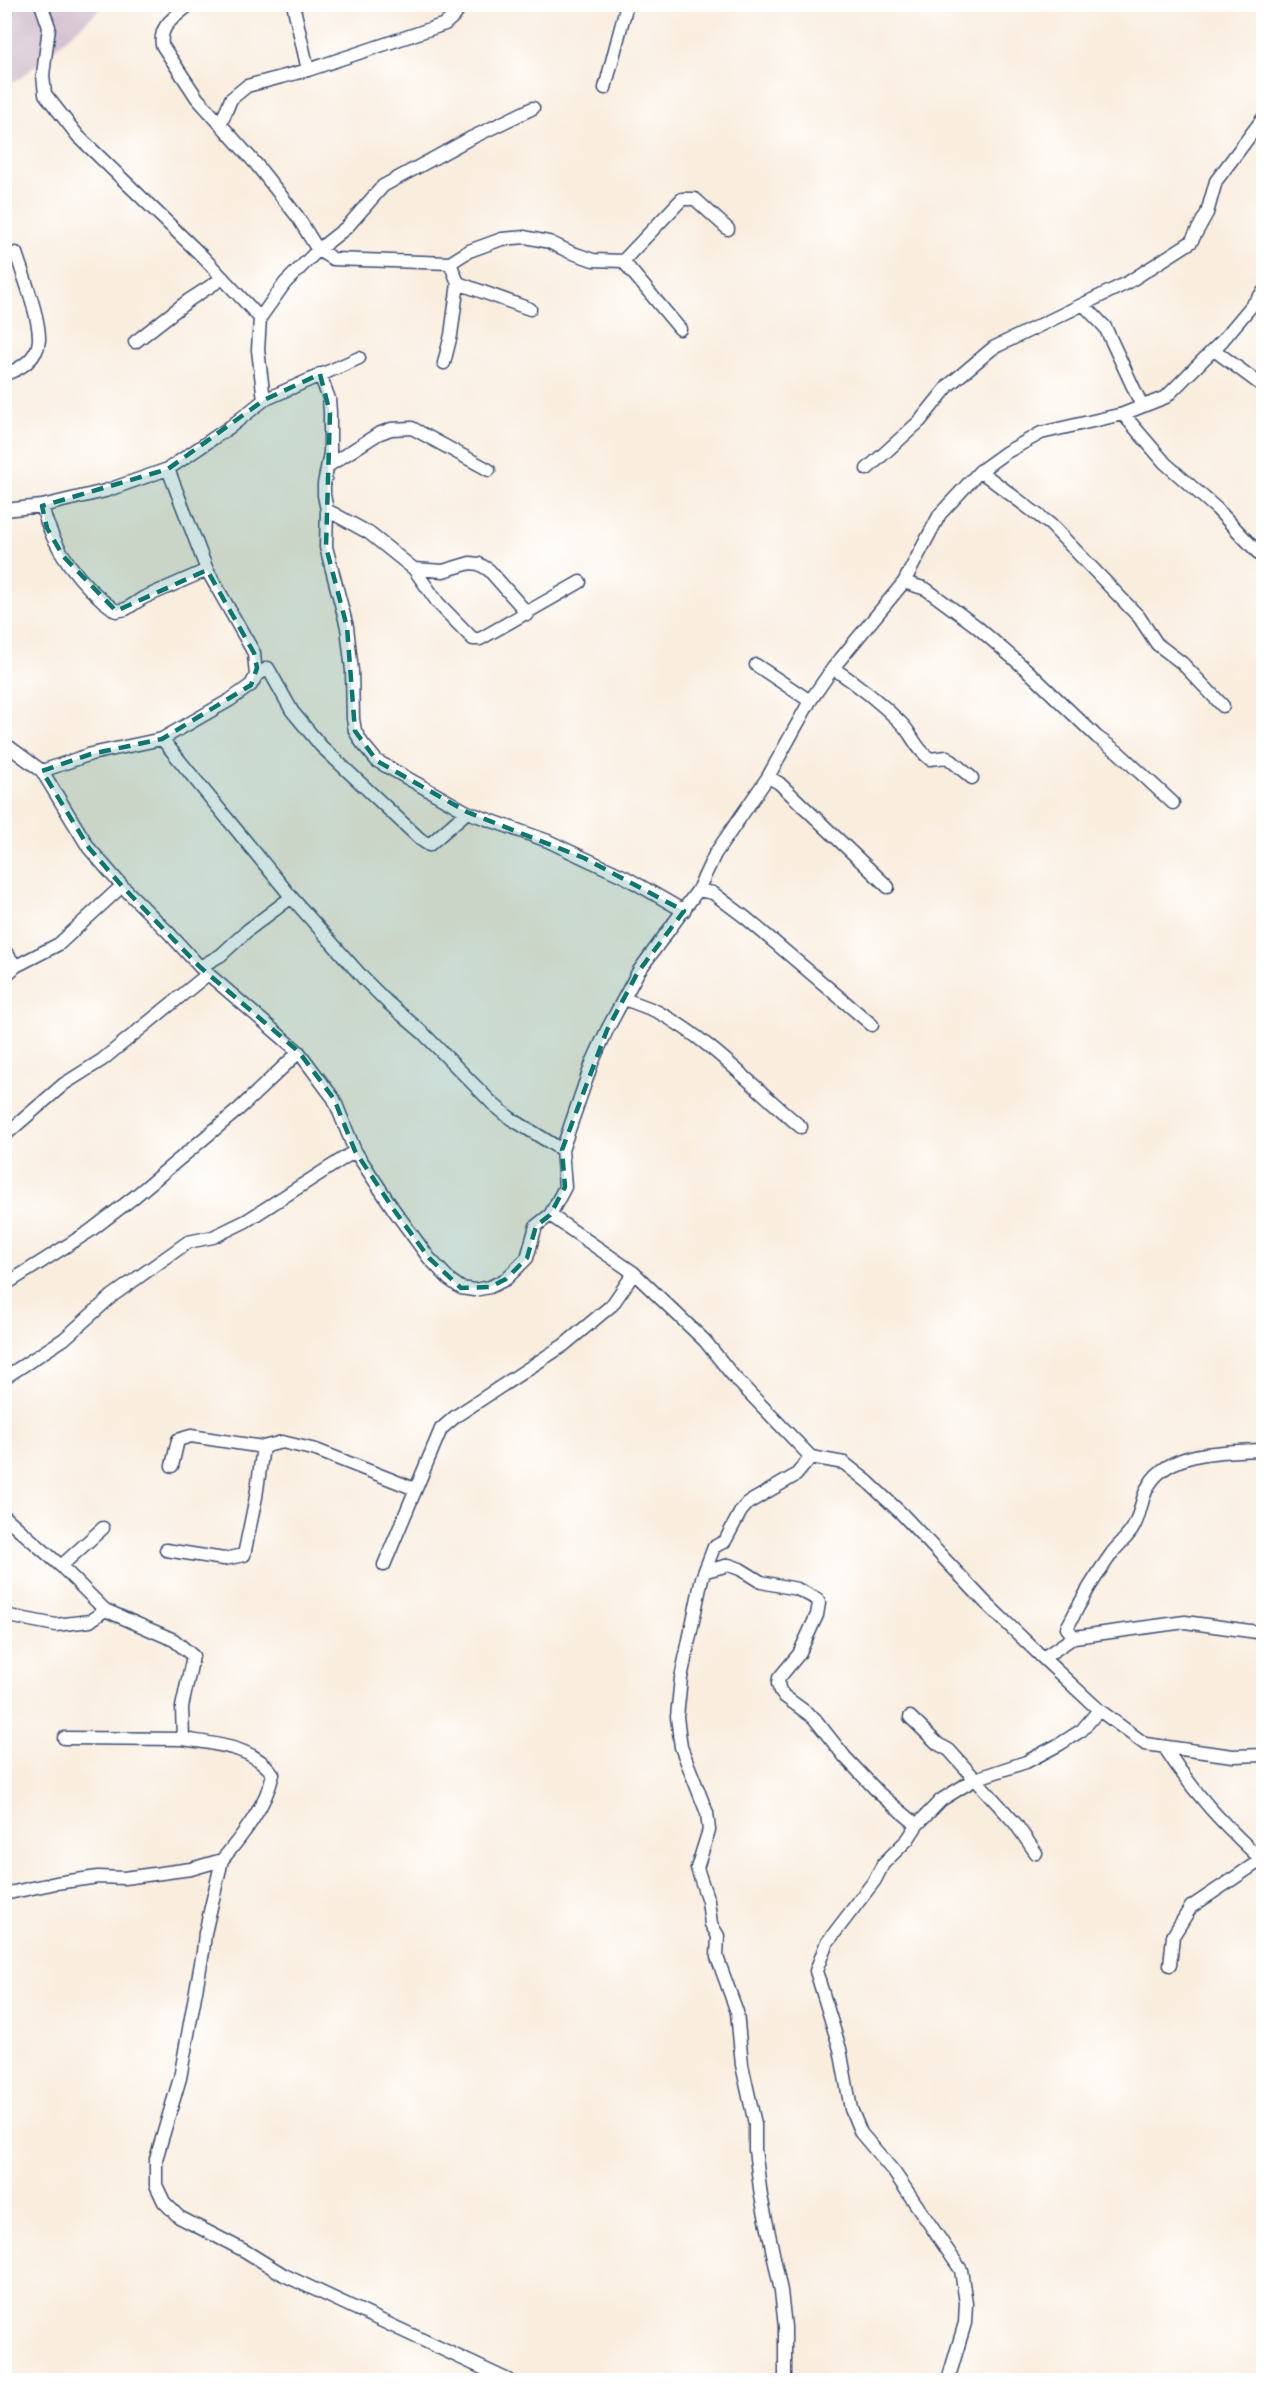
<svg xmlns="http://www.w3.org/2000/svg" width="1268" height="2385" viewBox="0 0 1268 2385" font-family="'Playpen Sans',sans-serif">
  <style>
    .industrial { fill: #d0bdcc }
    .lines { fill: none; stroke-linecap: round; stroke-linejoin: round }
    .minor-casing { stroke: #3c4c71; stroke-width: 15 }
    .minor { stroke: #fff; stroke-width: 12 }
    .marked { fill: #0f766e; fill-opacity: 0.2; stroke: #0f766e; stroke-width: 4.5; stroke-dasharray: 12 8; stroke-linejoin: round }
  </style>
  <rect width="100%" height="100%" fill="#fff"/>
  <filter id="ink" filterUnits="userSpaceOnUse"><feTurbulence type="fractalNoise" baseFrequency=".0167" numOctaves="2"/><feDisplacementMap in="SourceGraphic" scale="12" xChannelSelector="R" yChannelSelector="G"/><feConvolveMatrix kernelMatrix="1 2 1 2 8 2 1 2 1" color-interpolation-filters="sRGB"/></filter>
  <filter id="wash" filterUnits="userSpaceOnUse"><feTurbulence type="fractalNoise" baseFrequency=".008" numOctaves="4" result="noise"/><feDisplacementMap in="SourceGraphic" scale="24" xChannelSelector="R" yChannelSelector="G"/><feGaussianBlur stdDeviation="1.35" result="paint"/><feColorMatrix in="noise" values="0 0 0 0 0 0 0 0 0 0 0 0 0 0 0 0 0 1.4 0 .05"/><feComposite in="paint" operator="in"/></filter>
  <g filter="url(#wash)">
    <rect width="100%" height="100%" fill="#f9edde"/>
    <path class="industrial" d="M5,5h100l-83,72 -17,9z"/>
  </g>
  <g filter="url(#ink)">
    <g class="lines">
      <defs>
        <path id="minor" d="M41,4l8,23 -6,48 2,19 33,42 125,121 57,61
          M190,4c-14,13 -31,20 -28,41l35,53 59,66 41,52 21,34 15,9 117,4 19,-12 33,-12 23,-2 24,5 21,10 23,8 30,1 57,68
          M293,4l15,66
          M605,88l22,-84
          M221,123l10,-24 16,-13 61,-16 137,-46 11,-10 -1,-10
          M623,261l59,-62h13l33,30
          M450,263l8,20 72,26
          M1084,305l21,22 37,79
          M135,342l54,-42 34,-22
          M1214,350l50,37
          M444,363l7,-28 7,-52
          M4,374c16,-4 34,-16 35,-34 1,-22 -16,-65 -23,-87
          M320,374l9,25 1,14v40l-6,31v11l3,15 -1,37 21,80 5,44 1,48 2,12 7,12 15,18 90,51 81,29 36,17 41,19 59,34
          M264,400l-6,-50 2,-32 25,-35 33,-33 29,-23 36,-41 86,-47 64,-31
          M1123,414l42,49 52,46 47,50
          M328,466l50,-32 13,-5 21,-1 77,42
          M867,469l53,-48 29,-36 44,-37 134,-65 64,-41 16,-29 9,-32 48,-64
          M980,471l71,54 88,92 18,27 25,19 41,43
          M42,506c10,42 39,80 74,105l10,-2 17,-11 64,-28
          M4,510l38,-4 63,-15 63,-22 62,-42 34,-27 95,-42
          M327,510l42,23 45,36 29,2 27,-8 9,1 10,6 39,44
          M414,569l24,34 35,36h7l100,-57
          M904,582l22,7 50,37 52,45 69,66 21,15 55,51
          M756,665l54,36
          M833,668c24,16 47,34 67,54 13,12 13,24 30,37l17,-2 25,21
          M256,676l12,-8 24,43 29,35 99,93 9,6 38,-33
          M162,739l131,160 71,80 23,23 36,31 70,71 17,14 52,32
          M4,743l38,28 47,77 33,38 47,47 31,34 99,85 35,47 21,52 39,59 35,48 21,22 11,8 13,2 16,-3 16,-8 21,-21 9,-32 14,-11 84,58 71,68 29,36 77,80 -15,18 -48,28 -7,8 -16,30 -11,6 -12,31 -21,100 -4,39 4,30 26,66 2,17 -12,38 11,33 3,23 7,12 -1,21 20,55 5,53 13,59v26l6,46 20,95 4,36v53
          M42,771l49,-17 71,-15 68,-39 21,-15 5,-9 -2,-23 -47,-83 -39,-101
          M768,777l11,6 109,104
          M698,890l15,3 33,25 126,107
          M4,950l12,16
          M200,967l21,-12 27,-25 41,-31h4
          M4,977l12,-11 43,-22 63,-58
          M624,999c11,4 23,8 34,13 54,29 97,77 143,115
          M4,1136l60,-52 38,-24 106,-86
          M550,1215l15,-28 -3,-37 30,-87 15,-33 31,-58 60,-82 17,-36 53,-77 42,-76 23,-33 71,-86 36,-68 40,-43 25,-18 36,-20 82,-19 43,-17 56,-56 42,-50
          M11,1281l79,-50 43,-33 106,-89 60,-57
          M4,1378l60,-39 48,-43 76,-54 25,-5 33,-16 109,-70
          M811,1457l33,6 24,19 34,32 83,88 58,56 56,52 46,34 88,12 31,-1
          M172,1466l6,-26 13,-4 72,11
          M4,1516l57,50 44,44 69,30 19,16 -11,51 1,32c31,5 70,7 90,35 -7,32 -31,62 -51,86
          M166,1550l58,9 20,-4 12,-58 7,-50 19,-5 34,8 99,39
          M384,1565l57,-136 15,-13 108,-71 48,-40 22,-32
          M61,1566l42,-38
          M706,1571l23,-6 11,4 21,13 36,7 20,10 2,4 -2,12 -18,39 -20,24 -1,6 2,7 4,5 30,22 31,39 35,37 37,31
          M4,1615l52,10 34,-4 15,-11
          M1074,1637l-7,-9c13,-26 28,-52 45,-75 7,-9 16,-16 21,-25 8,-13 8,-31 16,-43 20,-35 80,-34 115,-35
          M1043,1658l31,-21 111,-15 79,11
          M910,1717l28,27 11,6 66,73 21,30
          M64,1738l119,1
          M1165,1748c30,47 58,76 99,114
          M4,1894l52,-11 42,-6 26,1 67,-9 31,-9 -17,73 -2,19 -23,126 -24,81v26l8,17 15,15 66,34 39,24 224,105
          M1170,1965l3,-29 18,-29 70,-47
          M948,2380l17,-57 1,-20 -5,-33 -67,-98 -33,-39 -10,-24 -11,-60 -24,-78 10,-27 49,-64 8,-16 25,-25 9,-14 24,-25 34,-21 51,-17 34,-18 22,-14 17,-20"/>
      </defs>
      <use href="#minor" class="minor-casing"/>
      <use href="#minor" class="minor"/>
    </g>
  </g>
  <path class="marked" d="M320,374l10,39 -4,134 21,80 8,104 22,30 90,51 117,46 100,53 -46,61 -31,58 -45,120 3,37 -15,28 -14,11 -9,32 -21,21 -16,8 -29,1 -32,-30 -35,-48 -39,-59 -21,-52 -35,-47 -99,-85 -78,-81 -33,-38 -47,-77 49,-17 71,-15 89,-54 6,-17 -3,-15 -47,-83 -91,41 -53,-55 -16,-28 -5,-22 126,-37 96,-69z"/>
  <rect width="1268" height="2385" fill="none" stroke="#fff" stroke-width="24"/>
</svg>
